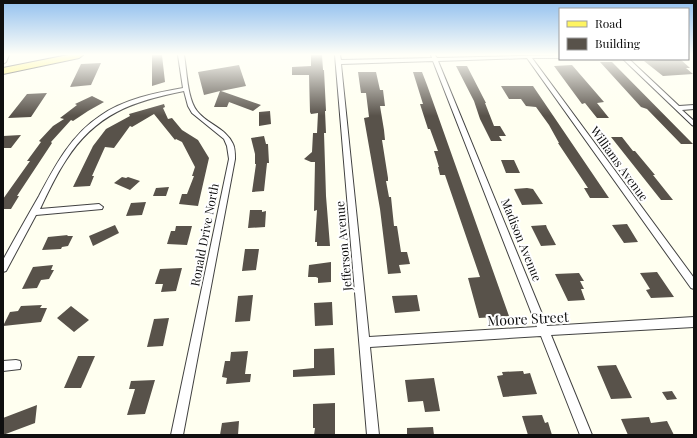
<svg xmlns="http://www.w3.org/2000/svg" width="697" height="438" viewBox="0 0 697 438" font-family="'Playfair Display',serif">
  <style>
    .building { fill: #58524a }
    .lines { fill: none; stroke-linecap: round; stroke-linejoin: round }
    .street-casing { stroke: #424242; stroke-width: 2 }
    .primary-casing { stroke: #202020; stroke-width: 2 }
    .street { fill: #fff; fill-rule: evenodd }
    .primary { fill: #fef461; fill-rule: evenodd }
    .labels { text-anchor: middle; stroke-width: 4; stroke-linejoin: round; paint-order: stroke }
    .street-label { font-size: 12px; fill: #0f0f0f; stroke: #fff }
    .near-street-label { font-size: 14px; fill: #0f0f0f; stroke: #fff }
  </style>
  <rect width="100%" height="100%" fill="#fffff0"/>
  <path class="building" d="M152,55h10l3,27 -13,4z
    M311,55h11l1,15h1l2,41h-1l1,22h-2l2,63 4,50h-13v-4h-2l2,-32 -3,1 1,-49h-4l-7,-3 8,-7 1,-19h4l1,-20 -7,1 -1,-2 -1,-37h-17v-8l19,-1z
    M680,59l10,9h-4l7,6 -30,2 -19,-15z
    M600,62h12l81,82h-12l-34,-35 -6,-2z
    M101,63l-10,22 -21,2 11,-23z
    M239,65l7,21 -25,5 40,14 -8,6 -24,-9 -2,5h-13l6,-16 -16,4 -6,-23z
    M572,65l32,37 -7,1 12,15h-12l-12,-15 -3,1 -28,-38z
    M456,66h11l19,37h-1l9,23h6l6,10h-7l3,5h-11l-11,-22 -6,-18z
    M358,72h18l4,18h3l2,16h-5l4,24 1,10h-3l6,38v3h-2l3,16h2l3,29h3l4,26h6l3,12 -11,1 2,8 -13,1 -8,-65 -16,-91 5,-1 -3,-24h-5z
    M413,72h9l5,13 82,231 -30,2 -11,-40 12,-1 -35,-102h-5l-2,-8h1l-5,-16h4l-8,-22h-2l-8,-25h3z
    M501,86h32l76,112h-19l-6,-10h4l-30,-45h1l-10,-18 -13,-18 -10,-1 -5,-7h-12z
    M47,93l-16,24 -23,1 19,-24z
    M92,96l12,6 -16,9 -15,10 -2,-1 -20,22 1,1 -35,53h2l-8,13h-8v-10l27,-38h-3l14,-19 -2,-1 14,-15 11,-7 -4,-1 17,-13 -2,-1z
    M164,104l1,3 -2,1 5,11 4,-1 10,12 16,10 11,18 -11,48 -19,-2 3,-10h5l7,-18h-2l3,-9 -13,-25 -6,-3 -1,1 -21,-26 -22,13 -2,-1 -16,22 -9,-1 -13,29h2l-4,10 -17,1 20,-41 13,-17 24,-13 -1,-2z
    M270,111l1,13 -12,2v-14z
    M21,135l-10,13h-8v-12z
    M264,136l2,8h2l1,19h-2l-3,28 -12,1 4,-28h-1v-10l-4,-16z
    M611,137h11l11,14h2l20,24h-2l20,25h-12z
    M501,160h13l6,13h-14z
    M122,177l4,1 2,-1 12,4 -10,9 -16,-7z
    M169,187l-3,9h-13l3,-8z
    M527,188l6,1 10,15 -21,1 -8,-16z
    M146,202l-4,13 -16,1 5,-13z
    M250,210h12v2l4,-1 -1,16 -17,1z
    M627,224l11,18 -14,1 -12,-18z
    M115,225l4,8 -26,13 -4,-10z
    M546,225l1,3 9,17 -15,1 -10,-20z
    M176,226h16l-5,19 -20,-1 4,-13h4z
    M68,235l-1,1h6l-5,10 -6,1 -1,2 -19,1 6,-13z
    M245,249h14l-3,21 -14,1z
    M331,262v20l-13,1v-5l-2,-1h-8l1,-12z
    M53,265l-2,5h3l-5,9 -8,1 -4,8 -15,1 11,-22z
    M182,268l-6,23 -15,1 2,-8h-8l5,-15z
    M657,272l17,25 -23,1 -5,-8 4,-1 -10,-16z
    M579,273l5,8h-4l4,8h-3l4,11 -17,1 -13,-27z
    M253,295l-3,26 -15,1 3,-26z
    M417,295l3,16 -25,2 -3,-17z
    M332,302l1,23 -18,1 -1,-23z
    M42,305l-2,3h7l-6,14 -38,4 7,-14 8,-1 3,-5z
    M71,306l18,14 -15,12 -17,-14z
    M169,318l-6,28 -16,1 7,-28z
    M334,348l1,27 -42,2v-7l21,-2v-19z
    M248,351l-3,23h6l-1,8 -24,2 1,-6 -5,-1 3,-16h5l1,-9z
    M78,356h17l-14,32h-17z
    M616,365l16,33 -21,1 -14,-33z
    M523,371l1,3 6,-1 7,21 -34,3 -6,-21 6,-1 -1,-3z
    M434,378l6,33 -15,1 -2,-11 -15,1 -3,-22z
    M155,380l-10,34 -18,1 8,-26h-6l2,-8z
    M672,391l5,8 -10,1 -5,-8z
    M335,403v32h-21l1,-7h-2v-24z
    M37,405l-2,18 -32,12v-17z
    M542,415l3,8 3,-1 4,13h-24l-6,-19z
    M649,417l2,6 16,-2 7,14h-46l-7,-16z
    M239,421l-1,14h-18l2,-12z
    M433,427l1,8h-27v-7z"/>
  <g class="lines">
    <defs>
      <path id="street" d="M4,55h5l-3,7 -3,2z
        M178,55h6c3,16 3,43 13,56 10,13 29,17 36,33 2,4 2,10 2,15l-52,276h-12l58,-276 -2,-13 -3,-7 -32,-26 -4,-7 -4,-15c-51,10 -89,23 -118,69 -10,15 -18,32 -26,49l59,-5 4,3 -1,2 -66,6 -30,56 -3,1v-12c12,-22 24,-43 36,-64 16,-30 32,-61 61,-80 24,-17 55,-23 83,-28z
        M335,55h5l1,5 91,-2 -1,-3h4l2,3 123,-3v3h-28l162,220v11l-3,-1 -164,-230 -89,3 109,265 147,-9v10l-143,8 41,100h-12l-39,-99 -171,11 9,88h-12zM433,61l104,266 -168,10 -28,-273z
        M623,59h6l50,47 15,-1v4l-12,1 12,11v5l-2,-1z
        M16,360l4,1 1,4 -1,4 -17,2v-10z"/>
      <path id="primary" d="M68,55h15l-4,3 -76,16v-6z"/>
    </defs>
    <use href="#street" class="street-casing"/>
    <use href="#primary" class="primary-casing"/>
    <use href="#street" class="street"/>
    <use href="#primary" class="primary"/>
  </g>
  <linearGradient id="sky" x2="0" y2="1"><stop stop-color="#92c0ef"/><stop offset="0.47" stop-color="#fffff8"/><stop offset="1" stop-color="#fffff8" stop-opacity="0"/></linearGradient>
  <rect width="697" height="116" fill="url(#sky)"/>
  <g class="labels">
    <g class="street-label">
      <text transform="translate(619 164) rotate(54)" y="4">Williams Avenue</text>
      <text transform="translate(205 235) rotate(-79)" y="4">Ronald Drive North</text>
      <text transform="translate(521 240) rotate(68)" y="4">Madison Avenue</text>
      <text transform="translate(344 246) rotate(-95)" y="4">Jefferson Avenue</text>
    </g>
    <g class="near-street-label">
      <text transform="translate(528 319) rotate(-3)" y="5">Moore Street</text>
    </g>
  </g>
  <rect width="697" height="438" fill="none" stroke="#0f0f0f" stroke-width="8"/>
  <rect x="559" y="8" width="130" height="52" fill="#ffffff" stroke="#9f9f9f"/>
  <rect x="567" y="21" width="20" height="6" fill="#fef461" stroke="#9f9f9f"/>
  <text x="595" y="28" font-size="12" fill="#0f0f0f">Road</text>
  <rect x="567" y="38" width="20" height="12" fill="#58524a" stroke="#9f9f9f"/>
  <text x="595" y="48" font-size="12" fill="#0f0f0f">Building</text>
</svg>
